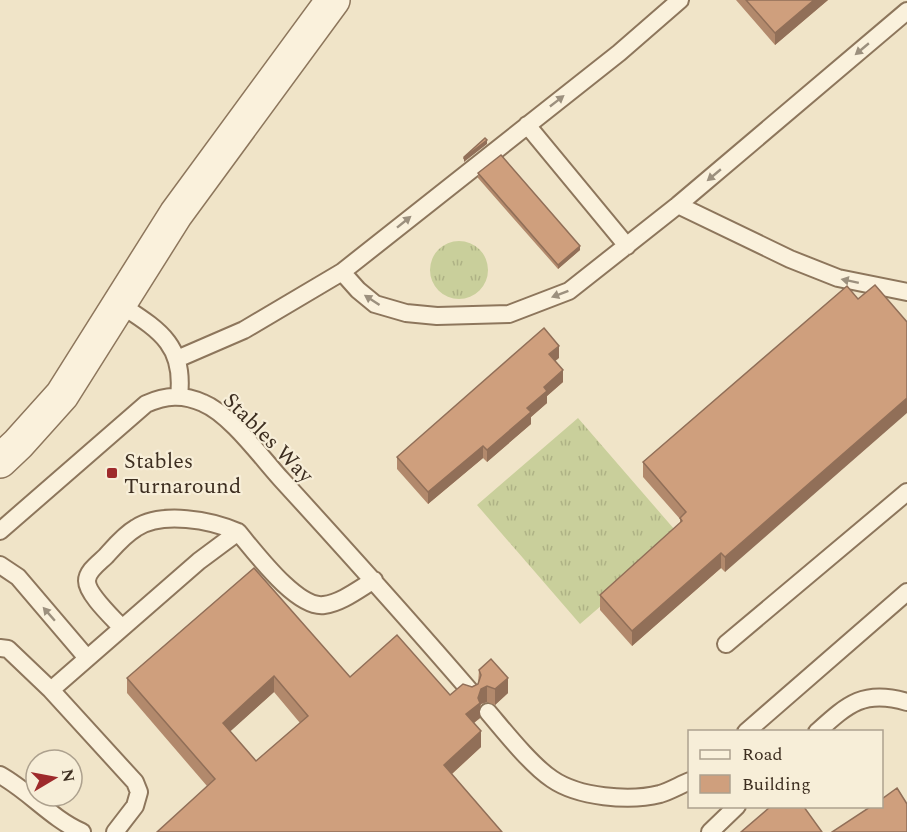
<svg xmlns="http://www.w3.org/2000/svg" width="907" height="832" viewBox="0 0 907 832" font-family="Spectral,serif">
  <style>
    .grass { fill: url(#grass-tufts) }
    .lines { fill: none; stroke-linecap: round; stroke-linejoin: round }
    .lane-casing { stroke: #8d765c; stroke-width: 20 }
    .street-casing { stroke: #8d765c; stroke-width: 36 }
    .lane { stroke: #faf1dc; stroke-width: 16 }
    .street { stroke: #faf1dc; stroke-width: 33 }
    .wall { fill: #b2896c; fill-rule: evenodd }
    .shaded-wall { fill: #916f58 }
    .building { fill: #cf9f7d; stroke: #916f58; stroke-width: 1.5; fill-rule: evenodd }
    .oneway { fill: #9c907e }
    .poi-dot { fill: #9e2a2b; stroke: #f7eed8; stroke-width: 2 }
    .labels { text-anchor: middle; stroke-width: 4.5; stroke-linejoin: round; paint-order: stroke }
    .street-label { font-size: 22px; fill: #3d2e20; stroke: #f7eed8 }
    .poi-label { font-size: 22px; fill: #3d2e20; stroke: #f7eed8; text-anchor: start }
  </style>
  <defs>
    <pattern id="grass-tufts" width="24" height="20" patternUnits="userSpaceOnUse" patternTransform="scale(1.5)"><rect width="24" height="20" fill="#c9cf9b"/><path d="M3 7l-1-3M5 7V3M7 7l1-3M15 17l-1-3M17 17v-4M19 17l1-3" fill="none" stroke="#aeb285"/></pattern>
  </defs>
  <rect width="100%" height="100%" fill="#f0e4c8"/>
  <path class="grass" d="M430 270a29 29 0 1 1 58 0a29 29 0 1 1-58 0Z
    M578,418l103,119 -101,87 -103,-119z"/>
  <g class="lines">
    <defs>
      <path id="lane" d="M527,125l100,121
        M678,205l112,54 48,19 69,14
        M342,272l16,18 17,14 31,9 31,3 72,-2 60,-23 109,-86 229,-194
        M121,305c38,25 64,40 58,91
        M177,359l67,-29 98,-58 277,-219 61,-53
        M0,531l146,-127c20,-9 37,-10 57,-1 27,11 58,54 78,76 64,70 128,141 190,213
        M0,565l18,12 69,81
        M122,628c-9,-10 -35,-34 -35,-47 0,-10 12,-18 19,-25 9,-10 18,-21 30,-28 26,-17 75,-8 102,4
        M726,644l181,-152
        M0,648l8,1 43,41
        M488,712c17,20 43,53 64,67 26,18 77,23 108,15 10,-3 20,-9 30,-13
        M746,732l161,-140
        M817,732c31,-28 47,-43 90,-30
        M0,775c29,16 52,44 82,57
        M115,832l20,-26 4,-14 -4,-10 -84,-92 148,-129 39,-29c17,20 59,77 86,73 17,-2 35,-16 50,-25
        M710,832l27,-26"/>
      <path id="street" d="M0,461l18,-17 44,-49 114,-181 157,-214"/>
    </defs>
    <use href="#lane" class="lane-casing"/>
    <use href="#street" class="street-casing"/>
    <use href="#lane" class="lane"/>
    <use href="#street" class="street"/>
  </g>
  <path class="wall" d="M736,0h92l-53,45z
    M478,173l102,77 -22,19 -80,-91z
    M847,286l-122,286 -4,-4 -89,78 -32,-36v-15l80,-72v-4l-37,-42v-15z
    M559,358l-4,3 8,21 -16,14v7l-16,14v7l-44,38 -4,-4 -55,46 -31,-35v-12z
    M254,568l96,109 100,18 28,-11 1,-14 29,23 -13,12 -8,-3 -6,2 -1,3v11l-6,5 7,24 -29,27 -245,12 -80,-93v-15zM274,692l26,31 -44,38 -26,-30z"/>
  <path class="shaded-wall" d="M814,0h14l-53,45v-12z
    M487,140v4l-23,18v-4z
    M580,246v4l-22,19v-4z
    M559,346v12l-10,8v-12z
    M563,370v12l-16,14v7l-16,14v7l-44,38v-12l40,-42 17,-21z
    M907,398v15l-182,159v-15z
    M483,446v12l-55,46v-12z
    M721,553v15l-89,78v-15z
    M274,676v16l-51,46v-15z
    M508,678v15l-13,12v-16z
    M487,686v16l-6,2 -1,3v11l-14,11v-15l12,-16 3,-9z
    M481,731v16l-37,34v-16z"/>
  <path class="building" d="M746,0h68l-39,33z
    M485,138l2,2 -23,18v-1z
    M501,155l79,91 -22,19 -80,-92z
    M875,285l32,37v76l-182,159 -4,-4 -89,78 -32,-36 82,-74 -2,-3 6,-6 -43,-50 204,-176 11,13z
    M544,328l15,18 -10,8 14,16 -19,17 3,4 -20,17 4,4 -44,38 -4,-4 -55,46 -31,-35z
    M254,568l96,109 47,-42 53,60 13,-11 9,3 6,-3 3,-9 -2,-5 12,-11 17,19 -13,11 -8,-3 -6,3 -3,9 2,5 -14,11 15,17 -37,34 58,67h-345l58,-53 -88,-101zM274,676l34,40 -52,45 -33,-38z
    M897,788l10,16v28h-75l38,-25h12v-8z
    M770,807h34l18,25h-81z"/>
  <defs><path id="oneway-solid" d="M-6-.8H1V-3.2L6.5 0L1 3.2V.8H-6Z" transform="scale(1.5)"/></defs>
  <g class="oneway">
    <use href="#oneway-solid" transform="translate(862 49) rotate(140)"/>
    <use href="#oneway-solid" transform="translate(557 101) rotate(-38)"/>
    <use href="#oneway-solid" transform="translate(714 175) rotate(140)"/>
    <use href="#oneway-solid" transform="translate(404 222) rotate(-39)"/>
    <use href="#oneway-solid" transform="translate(850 281) rotate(-168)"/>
    <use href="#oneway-solid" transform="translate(560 294) rotate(159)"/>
    <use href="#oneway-solid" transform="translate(372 300) rotate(-147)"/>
    <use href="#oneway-solid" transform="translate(49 614) rotate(-131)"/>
  </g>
  <rect class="poi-dot" x="106" y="467" width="12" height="12" rx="3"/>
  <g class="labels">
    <g class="street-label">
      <text transform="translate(269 437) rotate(45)" y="8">Stables Way</text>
    </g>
    <g class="poi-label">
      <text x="124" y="468">Stables<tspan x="124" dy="25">Turnaround</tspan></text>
    </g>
  </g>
  <rect x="688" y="730" width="195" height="78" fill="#f7eed8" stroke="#ada18e" stroke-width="1.5"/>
  <rect x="700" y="750" width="30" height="9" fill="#faf1dc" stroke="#ada18e" stroke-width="1.5"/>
  <text x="742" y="760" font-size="18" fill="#3d2e20">Road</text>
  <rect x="700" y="775" width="30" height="18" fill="#cf9f7d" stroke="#ada18e" stroke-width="1.5"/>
  <text x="742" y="790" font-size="18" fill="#3d2e20">Building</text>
  <g transform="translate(54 778) rotate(80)"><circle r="28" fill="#f7eed8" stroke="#ada18e" stroke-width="1.5"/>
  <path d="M0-4.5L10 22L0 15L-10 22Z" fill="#9e2a2b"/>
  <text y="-9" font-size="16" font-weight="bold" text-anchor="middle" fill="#3d2e20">N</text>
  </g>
</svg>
